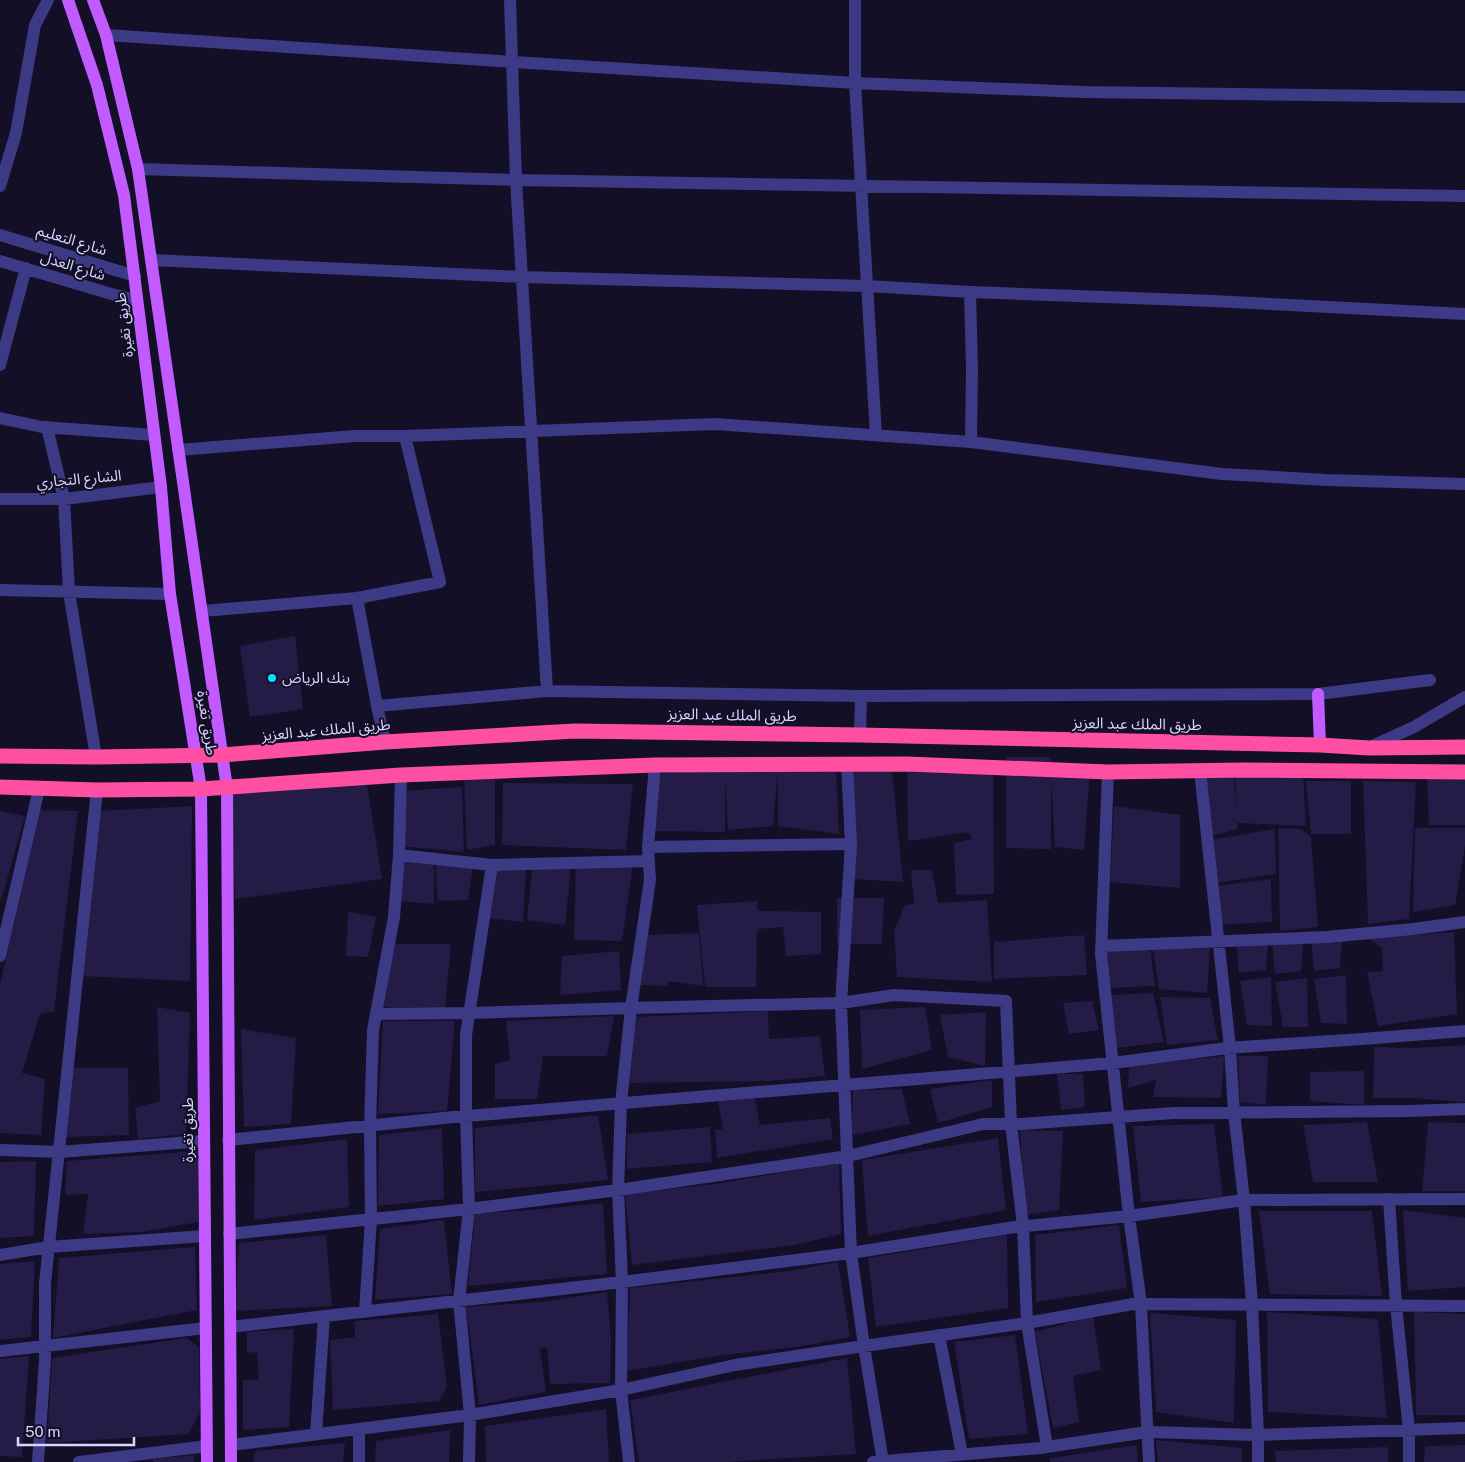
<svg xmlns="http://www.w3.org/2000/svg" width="1465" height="1462" viewBox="0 0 1465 1462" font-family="'Public Sans','Noto Sans Arabic',sans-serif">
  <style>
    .building { fill: #241b47 }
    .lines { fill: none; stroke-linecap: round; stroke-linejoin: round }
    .minor { stroke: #3d3a85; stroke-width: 12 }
    .major { stroke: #c25bff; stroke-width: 12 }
    .highway { stroke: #ff4fa3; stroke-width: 15 }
    .poi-dot { fill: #00e5ff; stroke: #130f26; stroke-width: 2 }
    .labels { text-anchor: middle; stroke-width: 4; stroke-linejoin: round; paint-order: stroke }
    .street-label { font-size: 15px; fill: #d9d4ff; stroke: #130f26 }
    .poi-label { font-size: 15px; fill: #d9d4ff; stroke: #130f26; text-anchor: start }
  </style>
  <rect width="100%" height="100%" fill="#130f26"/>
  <path class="building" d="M295,636l8,73 -53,8 -10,-71z
    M1006,757h45v18l39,-3 -6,78 -29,-3 -4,-69v71l-45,-1z
    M891,759l12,123 -49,-3 -6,-105z
    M993,761l1,133 -38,1 -2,-52 18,-4 -4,-7 -60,9 -1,-77z
    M836,765l3,69 -61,-8v-55l-5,55 -45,4 -3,-52v54l-75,-1 8,-57 67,-6z
    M1194,768h39l4,48 -2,-43 68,1 3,52 -69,-3 1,6 -34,9z
    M1427,772l38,5v48h-36z
    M464,775h31v70l-28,5z
    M1306,781h45v53h-40z
    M1363,781l53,1 -7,137 -41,5z
    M503,783l130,1 -7,66 -124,-5z
    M367,784l15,95 -147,20 -3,-107z
    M462,787l2,65 -65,-6 1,-55z
    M192,806l-2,175 -109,-5 19,-165z
    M1114,806l66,9v73l-70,-6z
    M40,810l38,1 -24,200 -14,3 -18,59 23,6 -4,56 -41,-2v-149z
    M0,811l25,5 -24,84h-1z
    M1278,828l23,1 10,8 7,90 -38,4z
    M1415,828h50v17l-10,60 -42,7z
    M1275,829l1,45 -60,9 -6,-43z
    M401,858l33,5v41l-36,-3z
    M436,862l37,5 -5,33 -31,1z
    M633,863l-11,78 -48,-1 2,-75z
    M571,867l-6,58 -38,-5 5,-50z
    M526,870l-3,52 -37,-4 8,-47z
    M911,870h21l6,33 49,-3 5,82 -95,-5 -3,-46 11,-26 9,-1z
    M1271,879l1,43 -55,3 -2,-39z
    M837,898h47l-2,46h-45z
    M757,901v10l64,1v42l-35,2 -3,-29 -26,2 -1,58h-51l-8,-82z
    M348,912l28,5 -8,40 -22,-1z
    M1454,932l3,82 -79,12 -11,-54 16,-1 -1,-23 -14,-10z
    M699,933l4,53 -35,-5v5l-29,-1 2,-50z
    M1084,935l3,40 -93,4v-37z
    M1311,939h31l-2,29 -26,3z
    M1236,941l32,1 -2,28 -27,3z
    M1272,942l31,1 -2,28 -26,3z
    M393,944h58l-6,64 -62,-1z
    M1150,947l5,39 -46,2 -5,-37z
    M1210,948l-3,45 -48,-4 -6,-40z
    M619,951l2,39 -61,5 2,-39z
    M1346,975l1,49 -26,-1 -7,-44z
    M1271,977l1,49 -25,-1 -7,-44z
    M1307,978l1,49h-25l-8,-45z
    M1153,993l11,49 -47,6 -6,-53z
    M1160,997l50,1 8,42 -51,5z
    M1092,1001l7,29 -30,4 -6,-31z
    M157,1007l33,6 -4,121 -48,5 -3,-31 25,-7z
    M925,1007l7,43 -70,19 -2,-59z
    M768,1011l1,28 51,-3 5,40 -55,5 -140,2 4,-66z
    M986,1012l-1,54 -37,-9 -8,-42z
    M614,1016l-7,40h-64l-6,43h-42v-35l15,-4 -4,-39z
    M383,1021h72l-8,90 -69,3z
    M241,1029l55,9 -5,86 -47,3z
    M1465,1045v57l-53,-4h-39l1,-51 38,1z
    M1224,1056l-3,42 -68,-1 3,-17 -28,8 1,-22z
    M1238,1056h30l-2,49 -26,-3z
    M72,1068h56l1,67 -63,2z
    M1364,1071v34l-54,-4v-29z
    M1057,1074h26l2,33 -24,3z
    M992,1080v27l-54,16 -8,-34z
    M902,1089l8,35 -58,11 1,-45z
    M755,1098l5,27 70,-7 3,21 -116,19 -2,-28 8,-1 -5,-28z
    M598,1115l10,65 -133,12v-64z
    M1367,1122l11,60h-65l-10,-57z
    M1428,1122l37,1v68h-43z
    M1214,1124l9,73 -82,5 -8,-76z
    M710,1127l2,35 -85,7v-35z
    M442,1128l2,71 -66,7 1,-71z
    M1020,1130l43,1 -4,79 -34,5z
    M998,1138l8,72 -138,26 -6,-76z
    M347,1139l2,68 -95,13 1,-70z
    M198,1151v71l-56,10 -59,2 5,-40 -23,1 2,-34z
    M36,1161l-2,75 -34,2v-76z
    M839,1163l2,71 -46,11 -163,20 -7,-71 90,-10z
    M603,1203l4,71 -139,12 7,-73 45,-2z
    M1403,1210l62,8v69l-57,4z
    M1259,1211h113l10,85 -112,-2z
    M444,1220l8,74 -77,6 5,-71z
    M1119,1225l8,63 -91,14 -1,-67z
    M326,1235l6,71 -97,5 4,-68z
    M1007,1235l1,73 -132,19 -8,-69z
    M195,1247l2,63 -144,28 6,-80z
    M35,1261l-4,76 -31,3v-76z
    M838,1262l12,75 -53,10 -75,8 -95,16 3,-83 160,-17z
    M607,1292l4,47 -1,44 -60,1 -3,-37 -7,1 6,44 -67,13 -7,-55 -6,-43 74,-5z
    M1267,1312l111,7 9,99 -119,-6z
    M1414,1312l51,2v101h-49z
    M1150,1313l86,7 -2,103 -78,-11z
    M438,1314l9,73 -8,14 -106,9 -3,-70 25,-3v-16z
    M1093,1316l8,54 -28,6 6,46 -26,6 -18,-96z
    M294,1329l-5,98 -46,3v-50h16l-2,-27 -10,-1v-20z
    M1015,1335l13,99 -59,5 -15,-97z
    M187,1338l12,9 1,66 -12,21 -141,9 5,-85z
    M29,1356l-7,101 -22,-1v-97z
    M847,1358l9,96 -131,8h-86l-9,-62z
    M606,1409l3,53h-123l-1,-36z
    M450,1430l-1,32h-74l1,-21z
    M1156,1440l86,8v14h-84z
    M345,1443l-2,19h-90l2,-11z
    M1137,1445l1,17h-88v-4z
    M1465,1445v17h-41l1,-16z
    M1388,1447v15h-112l-1,-11z
    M194,1455v7h-41v-3z"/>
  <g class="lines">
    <path class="minor" d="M510,0l6,180 31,511
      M855,0v83l21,352
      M106,35l407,27 342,21 228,9 382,5
      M138,169l378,11 949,16
      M0,186l16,-53 19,-108 13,-25
      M0,235l135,41
      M151,260l371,17 345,9 103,6 243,9 252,13
      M0,261l115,34 22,5
      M970,292l2,76 -1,74
      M0,365l26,-97
      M0,418l42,9 112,8
      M47,427l17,72 5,93 27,165
      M178,450l177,-14h50l310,-12 256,18 251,32 105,6 138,4
      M0,499h64l97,-12
      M0,590l170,4
      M357,598l20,108 8,36
      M203,611l154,-13 83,-16 -35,-146
      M377,706l170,-15 314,5 457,-2 112,-14
      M860,735l1,-39
      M1370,747l44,-20 51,-30
      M847,765l4,79 -10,159 10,250 13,93 19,116
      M1200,771l30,277 4,64 10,88 8,104 6,131v27
      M1108,772l-7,182 28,262 12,88 8,158
      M648,847l203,-3
      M399,855l93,10 157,-4
      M1101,946l226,-9 86,-8 52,-7
      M0,956l39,-167
      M376,1014l93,-1 162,-5 210,-5 53,-8 112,6 5,123 12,102 4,97 20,124
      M228,1140l226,-23 659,-54 114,-15 135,-9 103,-8
      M0,1150l59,2 145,-11
      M1389,1199l7,106 13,126v31
      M229,1234l240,-25 149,-19 230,-34 135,-32h38l153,-11 234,-2 57,-2
      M0,1255l48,-8 157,-11
      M365,1312l6,-93 -1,-93 3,-96 21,-113 5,-62 2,-80
      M230,1327l392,-45 229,-29 164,-26 114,-11 115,-16 221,-1
      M939,1335l23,119
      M0,1351l206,-23
      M359,1429v33
      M316,1434l8,-118
      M231,1445l239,-30 151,-25 114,-25 129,-19 163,-23 106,-19 332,2
      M38,1462l7,-102v-77l52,-493
      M79,1462l128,-16
      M469,1462l1,-47 -11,-114 10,-92 -3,-93v-81l26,-170
      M629,1462l-8,-72 1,-108 -4,-92 3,-87 10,-95 19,-128 -2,-33 7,-82
      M873,1462l167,-14 107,-16 111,3 207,-7"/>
    <path class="major" d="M68,0l29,85 27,110 37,292 9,107 31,195 6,673
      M93,0l13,35 32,134 89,619 4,674
      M1318,694l2,51"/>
    <path class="highway" d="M0,756l96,1 126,-2 163,-13 190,-11 285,4 460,10 49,3 96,-1
      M0,787l97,3 104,-1 200,-14 254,-10 252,-1 201,8 135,-2 222,2"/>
  </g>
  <circle class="poi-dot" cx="272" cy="678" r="5"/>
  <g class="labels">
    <g class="street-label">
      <text transform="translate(72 240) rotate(17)" y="5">شارع التعليم</text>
      <text transform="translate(73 266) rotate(17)" y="5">شارع العدل</text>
      <text transform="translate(124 325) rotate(-97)" y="5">طريق تغيرة</text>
      <text transform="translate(79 479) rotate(-5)" y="5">الشارع التجاري</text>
      <text transform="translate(732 715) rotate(1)" y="5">طريق الملك عبد العزيز</text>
      <text transform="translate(207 723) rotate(81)" y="5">طريق تغيرة</text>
      <text transform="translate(1137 724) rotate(1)" y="5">طريق الملك عبد العزيز</text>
      <text transform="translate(326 730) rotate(-5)" y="5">طريق الملك عبد العزيز</text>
      <text transform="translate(188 1130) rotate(-90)" y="5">طريق تغيرة</text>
    </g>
    <g class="poi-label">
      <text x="282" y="683">بنك الرياض</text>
    </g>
  </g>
  <path d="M18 1437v8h116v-8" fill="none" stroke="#d9d4ff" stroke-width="2.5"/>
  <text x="25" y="1437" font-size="15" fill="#d9d4ff" stroke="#130f26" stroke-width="4" paint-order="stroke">50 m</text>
</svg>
